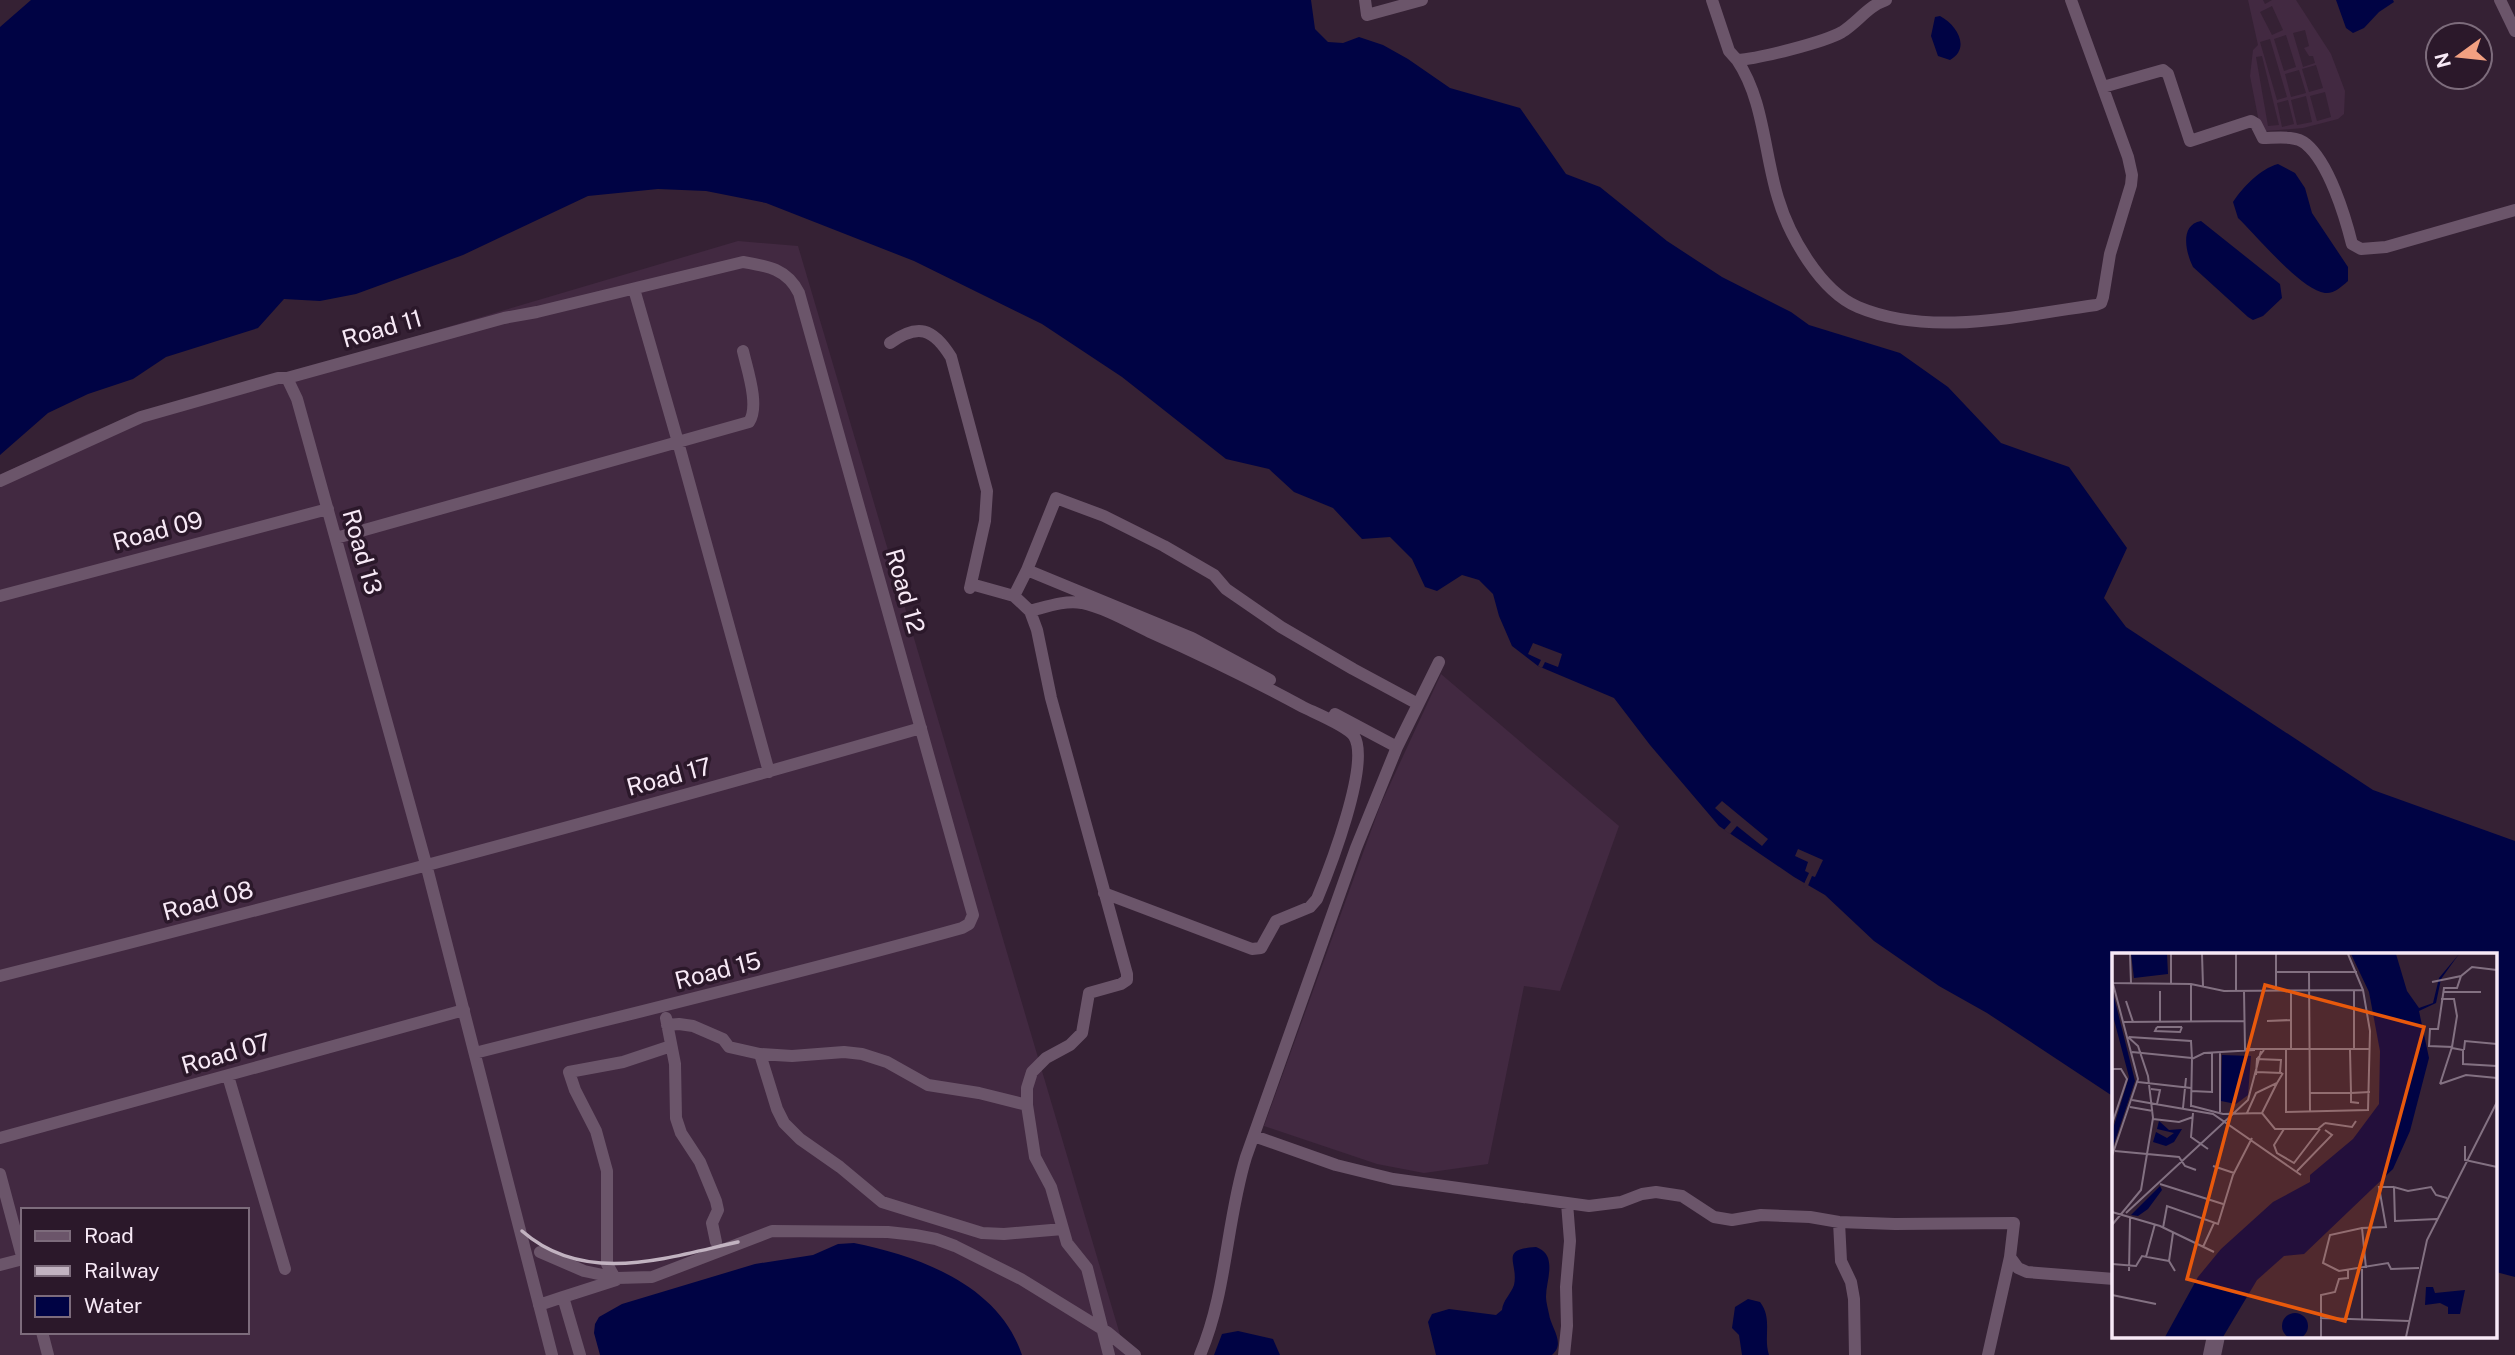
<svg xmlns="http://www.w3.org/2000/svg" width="2515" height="1355" viewBox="0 0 2515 1355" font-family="'Public Sans',sans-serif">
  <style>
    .built { fill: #422941; fill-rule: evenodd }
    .water { fill: #000344 }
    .pier { fill: #352134 }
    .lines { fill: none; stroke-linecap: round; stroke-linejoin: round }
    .street { stroke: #6b556a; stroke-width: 12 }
    .secondary { stroke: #6b556a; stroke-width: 18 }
    .rail { stroke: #c2b3c1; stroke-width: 3.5 }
    .labels { text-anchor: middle; stroke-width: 7; stroke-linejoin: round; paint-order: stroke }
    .street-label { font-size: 24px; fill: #f7e9f6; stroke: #2b182a }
    .inset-road { fill: none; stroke: #837182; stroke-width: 2 }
    .view { fill: #e8590c; fill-opacity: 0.15; stroke: #e8590c; stroke-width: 3.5 }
    .inset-edge { fill: none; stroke: #f7e9f6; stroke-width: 3.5 }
  </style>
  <rect width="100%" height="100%" fill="#352134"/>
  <path class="built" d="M2248,0h15l2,4 7,-4h24l35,54 14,37 -1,23 -6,5 -35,9 -37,3 -7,-9 -9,-46 3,-26 5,-5zM2272,6l11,24 -11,5 -12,-23zM2305,30l4,16 -5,2 5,8h4l2,7 -12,4 -10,-34zM2286,35l10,32 -12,4 -10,-32zM2270,39l17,58 -10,3 -17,-58zM2262,56l17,69 -11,1 -12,-69zM2316,65l7,23 -14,4 -7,-23zM2299,70l7,23 -15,4 -6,-23zM2325,92l6,25 -14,4 -7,-25zM2306,96l6,26 -15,3 -6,-25zM2288,100l6,24 -12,3 -5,-24z
    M738,241l60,5 328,1109h-1126v-880l89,-42zM23,1210h224v122h-224z
    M1441,674l178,152 -59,165 -36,-5 -36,178 -64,9 -47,-9 -113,-38 116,-320z"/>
  <path class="water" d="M31,0h1280l4,29 13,13 15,1 16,-6 24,8 25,14 42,29 70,20 46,66 34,13 67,54 55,36 69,35 18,13 91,28 48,34 53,56 68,24 58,81 -23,50 22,29 247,163 142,51v436l-19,-5v-318h-382v143l-127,-84 -48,-27 -65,-45 -49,-46 -31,-18 -75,-51 -69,-81 -36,-47 -76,-32 -26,-20 -13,-30 -6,-22 -14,-14 -17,-5 -25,16 -12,-4 -13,-28 -22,-22 -28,2 -29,-31 -39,-16 -25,-23 -43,-10 -104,-82 -80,-53 -128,-63 -148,-58 -60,-12 -48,-2 -70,7 -125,59 -107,39 -36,7 -36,-2 -26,29 -92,29 -33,22 -45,15 -40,19 -48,42v-428z
    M2336,0h57l1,2 -15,10 -15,16 -11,5 -7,-5z
    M1940,16c17,9 31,32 10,44l-12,-4 -7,-20 4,-19z
    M2278,164l17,9 10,15 7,25 36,54v14c-7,6 -14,13 -23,12 -24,-3 -68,-57 -87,-75l-5,-16c10,-15 27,-33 45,-38z
    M2201,221l79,63 2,14 -19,18 -10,4 -5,-3 -55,-50c-7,-14 -14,-42 8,-46z
    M854,1243c65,13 145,42 168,112h-422l-6,-22 1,-9 4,-7 23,-13 133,-40 58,-9 25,-11z
    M1536,1247c5,2 10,5 12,11 4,13 -2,26 -2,39 0,5 2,12 3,17 2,14 17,29 3,41h-116l-8,-33 4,-8 17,-5 47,6 6,-5c1,-10 9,-16 12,-25 5,-22 -16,-36 22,-38z
    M1748,1299l12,3c13,17 3,35 9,53h-27l-3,-20 -7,-7 3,-21z
    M1238,1331l35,8 7,16h-66l8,-21z"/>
  <path class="pier" d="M1533,643l29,11 -4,13 -13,-5 -3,6 -4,-2 3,-6 -13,-6z
    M1722,801l46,38 -6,7 -25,-20 -7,8 -6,-4 7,-8 -16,-14z
    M1798,849l25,11 -8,17 -3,-1 -5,12 -4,-2 6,-13 -4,-2 3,-9 -13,-6z"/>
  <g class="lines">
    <path class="street" d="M1365,0l2,15 55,-15
      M1712,0l17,51 8,9c21,-1 88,-18 105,-28 16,-10 26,-26 44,-32
      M2500,0l15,31
      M1737,60c27,40 27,93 41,138 11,37 42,93 80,109 74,31 162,8 238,-2l5,-2 2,-6 7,-43 21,-69 1,-10 -4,-18 -57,-157
      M2103,87l60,-17 5,4 22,67 61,-20 5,3 7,14c13,0 33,-3 43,6 23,19 39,72 46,100l9,5 25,-2 129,-37
      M634,289l44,153 71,-20c11,-16 -2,-53 -6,-71
      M890,343c28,-20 43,-15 61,14l36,134 -2,30 -15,67
      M287,378l10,21 129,465 126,491
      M0,481l141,-64 137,-39h9l217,-60 33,-6 206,-50c25,4 44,7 56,31l174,622 -4,9 -7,4c-161,45 -325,84 -487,125
      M336,538l342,-96 91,330
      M1027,570l29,-72 48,18 60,30 50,29 12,14 55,38 72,42 65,35
      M971,584l43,12 16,15 7,19 14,68 76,276v6l-6,4 -32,9 -7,40 -12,12 -24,13 -14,14 -5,16v17l8,52 16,30 16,56 20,25 22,87
      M0,596l328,-87
      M1014,596l13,-26 165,68 78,42
      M1030,611c16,-4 34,-11 52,-8 23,5 47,19 68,29 52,23 103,48 153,75 12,6 44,19 51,29 17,27 -25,134 -37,163l-7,8 -34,14 -15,27 -9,1 -148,-56
      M1335,714l62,33
      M0,976c308,-78 616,-160 921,-248
      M666,1018l9,46 1,54 5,15 19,29 16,39 2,9 -6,13 4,19
      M667,1025l12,-1 14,2 30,13 6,8 31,7 17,55 7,14 16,16 40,28 42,35 100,31 22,1 59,-5
      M760,1054l32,2 52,-4 18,2 25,8 41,23 51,8 48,12
      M228,1076l57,193
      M1254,1136l82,29 57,14 196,27 32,-4 21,-8 14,-2 26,4 32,21 18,3 29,-5 49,2 29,5 56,2 119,-1 -4,34 -22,98
      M0,1138l464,-128
      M0,1174l23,86
      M1839,1222l2,39 10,21 3,17 1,56
      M540,1252l44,19 33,7 35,-1 120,-46 116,1 27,3 21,4 19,7 66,33 86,53 28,23
      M2010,1257l8,11 9,4 87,7
      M0,1265l23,-6
      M563,1297l53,-17 -9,-16v-93l-11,-40 -21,-41 -6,-18 54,-10 48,-16
      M539,1305l24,-8 17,58
      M42,1332l6,23
      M1200,1355c27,-63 26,-133 46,-198l110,-309 41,-101 42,-85
      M1564,1355l3,-29 -1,-39 4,-46 -3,-38"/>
    <path class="secondary" d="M2212,1355l4,-19"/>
    <path class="rail" d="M522,1231c63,55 144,27 216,11"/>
  </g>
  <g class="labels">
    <g class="street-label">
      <text transform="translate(382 329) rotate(-16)" y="8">Road 11</text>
      <text transform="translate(158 531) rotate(-15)" y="8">Road 09</text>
      <text transform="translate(362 552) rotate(74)" y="8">Road 13</text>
      <text transform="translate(905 591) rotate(74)" y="8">Road 12</text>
      <text transform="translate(669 777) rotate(-15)" y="8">Road 17</text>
      <text transform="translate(208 901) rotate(-15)" y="8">Road 08</text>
      <text transform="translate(718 971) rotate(-14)" y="8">Road 15</text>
      <text transform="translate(226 1054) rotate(-16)" y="8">Road 07</text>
    </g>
  </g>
  <g transform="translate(2112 953)">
    <rect width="385" height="385" fill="#352134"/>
    <path d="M19,1h36l1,20 -34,4zM239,1h45l11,37 12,17 14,-5 6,-25 20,-24 -18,25 -5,24 -17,8 10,47 -19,73 -17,38 -89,85 -20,2 -27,24 -34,57h-58l33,-60 23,-28 52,-47 37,-20v-7l43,-36 26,-35 1,-53 -11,-59zM0,36l23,92 -23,69v-18l17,-55 -17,-65zM110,102l29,1 -3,39 -12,9 -15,-3zM47,168l10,9 13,-1 -8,13 -8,4 -13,-4 3,-10 11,6 7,-5 -17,-4zM48,233l2,4 -14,19 -10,7 -7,-1zM314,334h7l2,6 30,-3 -5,24h-12v-7l-8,-4 -15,2zM170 373a13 13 0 1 1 26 0a13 13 0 1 1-26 0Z" fill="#000344"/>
    <path class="inset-road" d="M18,1l1,29M59,1v29M90,1l1,32M124,1v37M164,19h81M197,19l1,140M0,27l26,99 -26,77M320,29l29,-6 11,-9 25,3M0,30l79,1 33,7 139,-1M79,31v37M48,38v30M132,38l1,58h125M164,38v-37M179,38v59M331,39h38M329,46h13l3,17 -5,31M14,48l7,21M155,68l24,-1M12,69l120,-1M45,74l-2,4 25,1 2,-5M45,74h25M17,84l62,4 1,18 12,-6 51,-3M340,95l11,2v14l34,2M174,97v62l82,-2 2,-79 -7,-41 -15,-36M242,97v-60M352,97l1,-9 32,3M20,99l60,6M144,106l25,1 -1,13M0,116h9l6,10 -15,45M144,119l26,1M144,122l1,-16 7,-9M26,129l53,6M328,131l12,-37 -23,-1 1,-17h8l6,-41h13l4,-12M328,131l26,-9 31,3M39,136l9,1 -3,14M79,138l21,1v-39M197,140h42l-1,-43M20,147l81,14 88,61M247,150l-8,-1v-9l19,-1M80,153l31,8 39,-1 13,16h43l7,-6M18,154l23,4M79,154l1,-48M71,155l3,-30M108,159v-59M81,160l-2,24 17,12M135,160l9,-20 21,-10 6,-10M150,160l15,-30M41,166l26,3 14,-5M213,170l27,4 4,-6M172,176l-10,16 3,8 17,10 26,-34M353,193v14l32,7M3,198l64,6 6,9 11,4M101,213l21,7M185,218l35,-36 -7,-5M48,231l63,20M0,259l48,14 54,26M14,260l122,-113 13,-49M325,266l-42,2 -1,-34 14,4 23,-4 5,8 11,3M0,272l29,-35 12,-72 -5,-42 -10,-30 -10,-9M51,275l4,-22 51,18 15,-49 19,-37M250,275l-32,7 -7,28 16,8 49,-8 3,6 28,-1M61,280l-4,28 6,10M91,294l11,-24M34,304l9,-33M0,311l24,2 6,-10 27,5M254,315l-4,-40 24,-1 -7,-40h15M250,316v50M17,318l1,-53M0,342l44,9M208,365l89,3M209,384v-42l14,-3 4,-13 9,-1v-8M294,384l21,-97 70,-138"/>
    <path class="view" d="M153,32l159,42 -79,294 -158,-42z"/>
    <rect width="385" height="385" class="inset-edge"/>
  </g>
  <rect x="21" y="1208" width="228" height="126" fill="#2b182a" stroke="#7d6c7c" stroke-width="2"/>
  <rect x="35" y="1231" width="35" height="10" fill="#6b556a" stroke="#7d6c7c" stroke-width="2"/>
  <text x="84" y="1243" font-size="21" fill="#f7e9f6">Road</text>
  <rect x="35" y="1266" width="35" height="10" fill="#c2b3c1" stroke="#7d6c7c" stroke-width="2"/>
  <text x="84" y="1278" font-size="21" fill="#f7e9f6">Railway</text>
  <rect x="35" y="1296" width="35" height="21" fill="#000344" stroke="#7d6c7c" stroke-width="2"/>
  <text x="84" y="1313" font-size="21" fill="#f7e9f6">Water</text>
  <g transform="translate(2459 56) rotate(255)"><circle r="33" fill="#2b182a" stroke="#7d6c7c" stroke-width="2"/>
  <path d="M0-5L12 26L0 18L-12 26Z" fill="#f2a081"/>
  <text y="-10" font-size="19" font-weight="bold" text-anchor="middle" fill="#f7e9f6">N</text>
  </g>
</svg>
